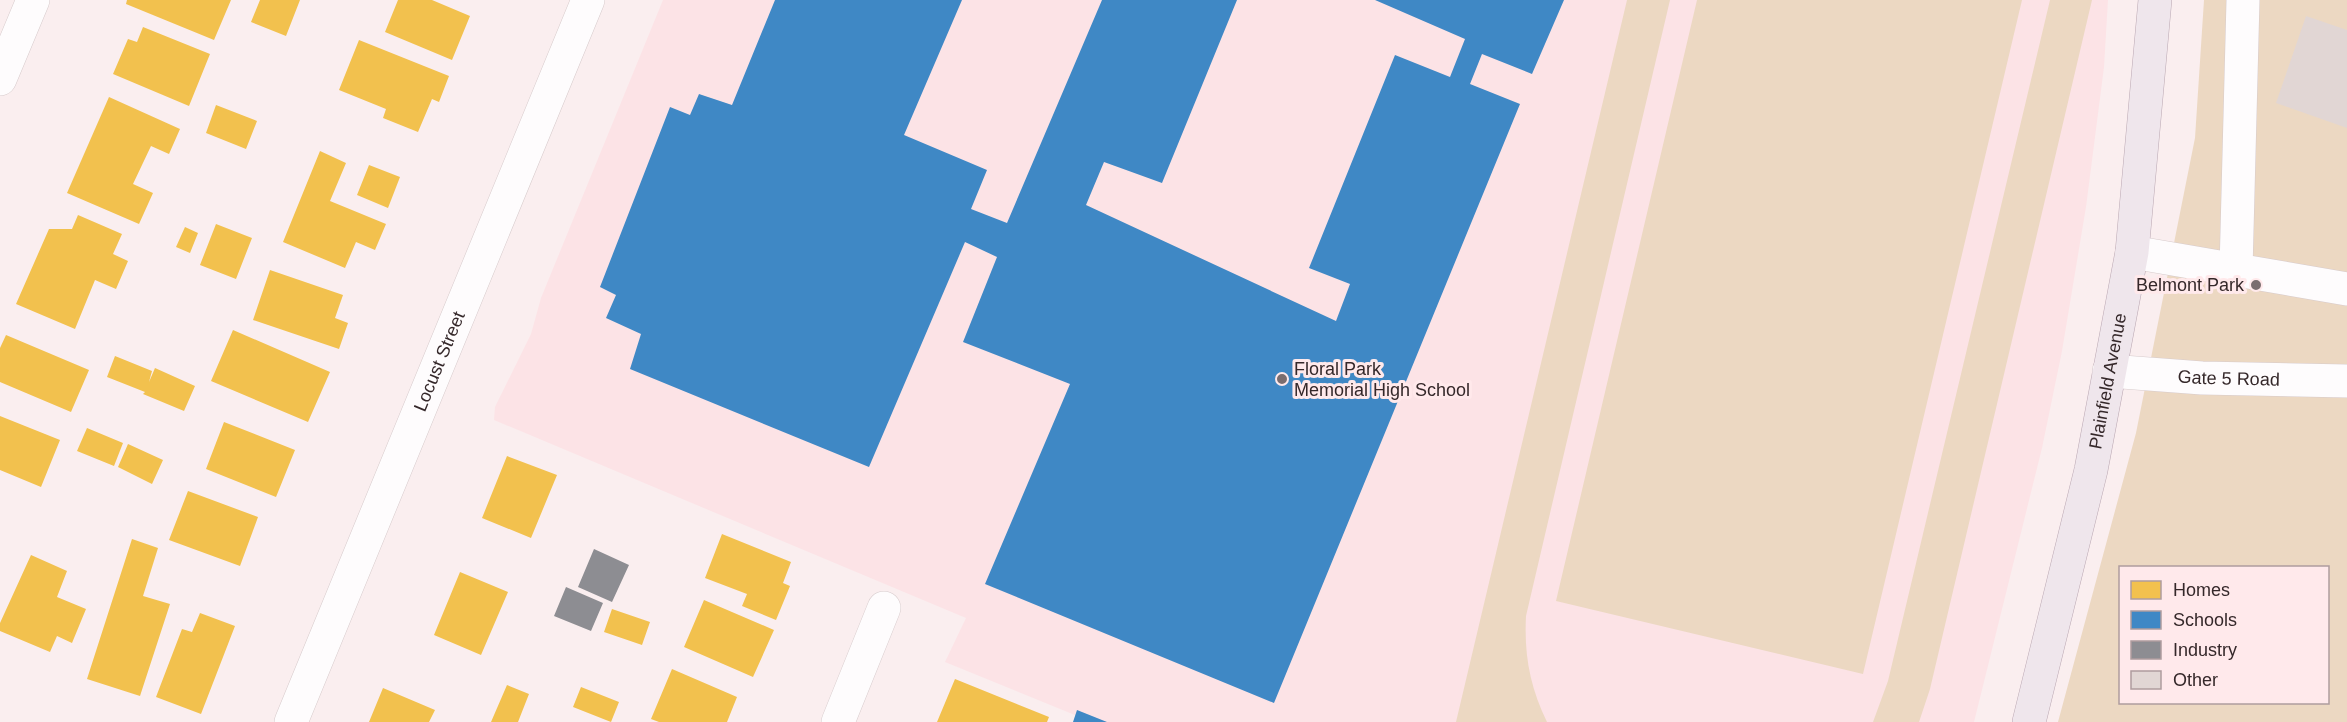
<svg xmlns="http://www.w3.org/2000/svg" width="2347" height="722" viewBox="0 0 2347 722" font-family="Helvetica,sans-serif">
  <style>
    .built { fill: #fce3e6 }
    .green { fill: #ecd8c2; fill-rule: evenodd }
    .homes { fill: #f2c14e }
    .schools { fill: #3f88c5 }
    .industry { fill: #8d8d92 }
    .building { fill: #e1d6d4 }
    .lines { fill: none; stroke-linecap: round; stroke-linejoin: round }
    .minor-casing { stroke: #d7cbcc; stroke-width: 34 }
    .major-casing { stroke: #baa7b2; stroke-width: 34 }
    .minor { stroke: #fefcfd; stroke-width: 33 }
    .major { stroke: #efe6ec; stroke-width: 33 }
    .poi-dot { fill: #7a6d6f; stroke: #ffe9eb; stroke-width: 2 }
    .labels { text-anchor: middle; stroke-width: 6; stroke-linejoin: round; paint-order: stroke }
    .poi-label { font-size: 18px; fill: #35282a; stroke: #ffe9eb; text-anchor: end }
    .street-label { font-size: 18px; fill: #35282a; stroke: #ffe9eb }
  </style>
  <rect width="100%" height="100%" fill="#faeeef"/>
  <path class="built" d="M663,0h1445l-4,67 -18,140 -24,144 -20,97 -68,274h-882l-147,-60 21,-44 -472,-198 1,-13 36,-73 10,-36z"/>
  <path class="green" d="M1627,0h43l-144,616c-2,39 4,71 21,106h-91z
    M1697,0h325l-159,674 -307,-73z
    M2050,0h42l-162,689 -11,33h-46l15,-41z
    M2204,0h143v722h-289l78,-289 59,-295zM2120,568h208v134h-208z"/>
  <path class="homes" d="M127,0h104l-17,40 -88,-36z
    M260,0h40l-14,36 -35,-14z
    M398,0h34l38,16 -18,44 -67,-28z
    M143,27l67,27 -21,52 -76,-32 15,-35 9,3z
    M359,40l90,36 -10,26 -7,-3 -14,33 -35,-14 3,-9 -47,-19z
    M109,97l71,32 -11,25 -18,-8 -18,38 20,9 -14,31 -72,-31z
    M216,105l41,16 -11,28 -40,-16z
    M320,151l26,12 -16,38 56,23 -11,26 -19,-8 -11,26 -62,-26z
    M369,165l31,12 -12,31 -31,-13z
    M78,215l44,19 -9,20 15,7 -12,28 -21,-9 -20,49 -59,-25 33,-75h23z
    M216,224l36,14 -16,41 -36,-14z
    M185,227l13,6 -8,20 -14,-6z
    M270,270l73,25 -8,23 13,5 -9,26 -86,-29z
    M233,330l97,42 -22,50 -97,-41z
    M6,335l83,35 -18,42 -71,-30v-34z
    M115,356l37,15 -3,11 6,-14 40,18 -11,25 -41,-17 2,-2 -38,-15z
    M0,416l60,24 -19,47 -41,-17z
    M224,422l71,28 -19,47 -70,-28z
    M87,428l36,15 -9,23 -37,-15z
    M128,444l35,16 -11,24 -34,-17z
    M507,456l50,19 -26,63 -49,-20z
    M188,491l70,26 -18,49 -71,-26z
    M722,534l69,28 -8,21 7,3 -14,34 -34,-14 5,-12 -42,-16z
    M132,539l26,9 -15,48 27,8 -30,92 -53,-17z
    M31,555l36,16 -10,26 29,12 -14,34 -15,-7 -7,16 -50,-21v-8z
    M460,572l48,20 -27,63 -47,-20z
    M704,600l70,30 -21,47 -69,-30z
    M612,609l38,13 -8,23 -38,-13z
    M200,613l35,13 -34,88 -45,-17 26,-68 10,3z
    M672,669l65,28 -10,25h-68l-8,-3z
    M955,679l94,38 -2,5h-110z
    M507,685l22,9 -11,28h-27z
    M581,687l38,15 -8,20 -38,-15z
    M383,688l52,22 -6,12h-60z"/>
  <path class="schools" d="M775,0h187l-58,135 83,35 -16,39 36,14 95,-223h135l-75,183 -58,-21 -18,43 250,116 14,-37 -41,-16 86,-213 55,22 15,-38 -90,-39h189l-32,74 -50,-20 -12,30 50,20 -246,599 -289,-119 85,-200 -107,-42 34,-85 -32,-15 -96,225 -239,-98 11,-35 -35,-16 10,-23 -16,-8 70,-180 20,8 9,-21 33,11z
    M1077,710l30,12h-34z"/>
  <path class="industry" d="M594,549l35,16 -17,37 -34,-15z
    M566,587l37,16 -12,28 -37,-15z"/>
  <path class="building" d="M2306,16l41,14v98l-71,-25z"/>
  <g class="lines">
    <defs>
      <g id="minor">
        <path d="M0,79l33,-79"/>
        <path d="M2132,252l215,37"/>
        <path d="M2236,270l7,-270"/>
        <path id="s1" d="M2109,371l93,7 145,3"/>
        <path id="s2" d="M291,722l297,-722"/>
        <path d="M838,722l46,-114"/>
      </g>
      <g id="major">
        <path id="s3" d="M2029,722l62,-252 41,-218 23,-252"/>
      </g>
    </defs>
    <use href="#minor" class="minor-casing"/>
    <use href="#major" class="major-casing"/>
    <use href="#minor" class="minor"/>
    <use href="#major" class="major"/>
  </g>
  <g class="poi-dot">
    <circle cx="2256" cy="285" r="6"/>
    <circle cx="1282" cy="379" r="6"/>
  </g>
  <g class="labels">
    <g class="poi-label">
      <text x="2244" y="291">Belmont Park</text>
      <text x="1294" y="375" text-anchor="start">Floral Park<tspan x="1294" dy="21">Memorial High School</tspan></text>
    </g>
    <g class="street-label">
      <text dy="6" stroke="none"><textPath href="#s2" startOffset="390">Locust Street</textPath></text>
      <text dy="6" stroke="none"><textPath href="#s1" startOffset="120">Gate 5 Road</textPath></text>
      <text dy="6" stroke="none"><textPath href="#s3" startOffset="350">Plainfield Avenue</textPath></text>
    </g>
  </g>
  <rect x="2119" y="566" width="210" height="138" fill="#ffe9eb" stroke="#ae9c9e" stroke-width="1.5"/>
  <rect x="2131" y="581" width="30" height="18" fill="#f2c14e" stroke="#ae9c9e" stroke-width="1.5"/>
  <text x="2173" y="596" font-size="18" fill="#35282a">Homes</text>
  <rect x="2131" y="611" width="30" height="18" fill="#3f88c5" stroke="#ae9c9e" stroke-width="1.5"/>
  <text x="2173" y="626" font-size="18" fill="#35282a">Schools</text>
  <rect x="2131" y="641" width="30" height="18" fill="#8d8d92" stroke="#ae9c9e" stroke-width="1.5"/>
  <text x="2173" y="656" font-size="18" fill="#35282a">Industry</text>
  <rect x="2131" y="671" width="30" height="18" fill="#e1d6d4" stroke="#ae9c9e" stroke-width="1.5"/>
  <text x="2173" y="686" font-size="18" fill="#35282a">Other</text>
</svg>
